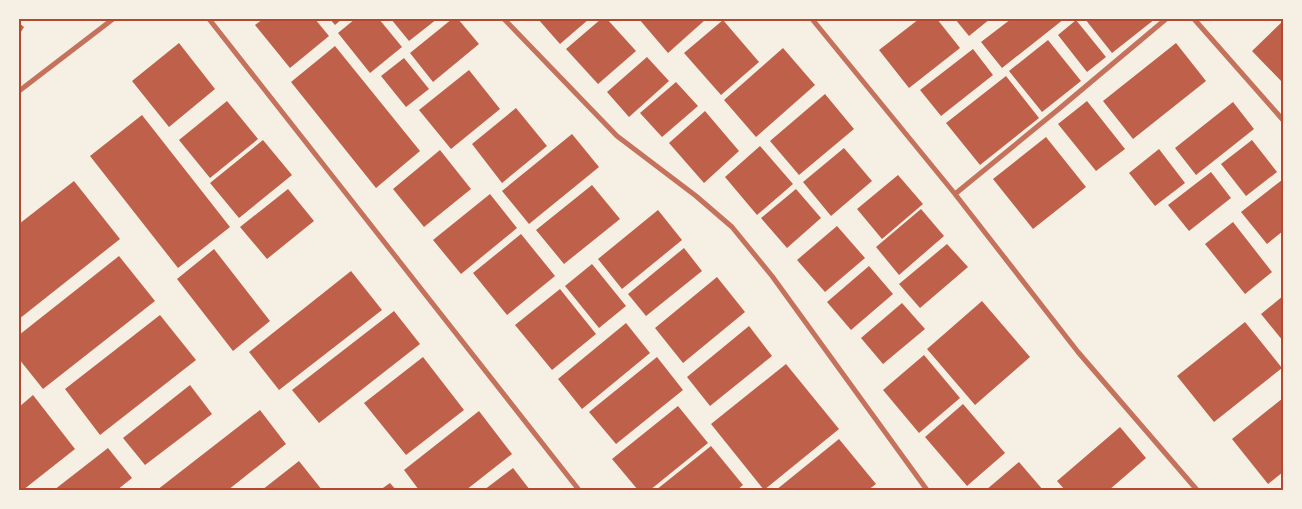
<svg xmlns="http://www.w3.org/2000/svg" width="1302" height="509" viewBox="0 0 1302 509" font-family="Arial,sans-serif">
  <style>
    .building { fill: #bf614a }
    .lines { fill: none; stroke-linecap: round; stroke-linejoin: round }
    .minor { stroke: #c5725c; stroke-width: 5 }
    .neatline { fill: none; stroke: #b5482f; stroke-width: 2 }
  </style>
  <rect width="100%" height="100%" fill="#f6efe4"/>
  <path class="building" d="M263,19h52l14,17 -39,32 -35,-43z
    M330,19h12l-7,6z
    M355,19h24l23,28 -32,26 -32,-40z
    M391,19h46l-28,22z
    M452,19h6l21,25 -46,38 -23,-29z
    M538,19h51l-29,25z
    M601,19h6l29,32 -38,33 -32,-35z
    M639,19h65l1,1 -37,33z
    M919,19h18l23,29 -51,40 -30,-38z
    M955,19h35l-21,17z
    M1011,19h53l-62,49 -21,-26z
    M1085,19h70l-43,34z
    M723,20l36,42 -38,33 -37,-42z
    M1076,20l30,37 -19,15 -29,-37z
    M1283,21v62l-31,-32z
    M19,23l5,4 -5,8z
    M1048,40l33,41 -39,31 -33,-41z
    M179,43l36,46 -46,38 -37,-46z
    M1176,43l30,38 -73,58 -30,-38z
    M335,46l85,105 -44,37 -85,-106z
    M783,48l32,37 -59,52 -32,-37z
    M973,49l20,26 -52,41 -21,-26z
    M647,57l22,24 -40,36 -22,-25z
    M404,58l25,31 -23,18 -25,-31z
    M469,70l31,39 -49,40 -32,-39z
    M1006,76l33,42 -59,47 -34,-42z
    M676,82l22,24 -36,31 -22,-24z
    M825,94l29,35 -55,46 -29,-34z
    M227,101l31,38 -48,39 -31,-38z
    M1087,101l38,48 -29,22 -38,-47z
    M1233,102l21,27 -58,46 -21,-27z
    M516,108l31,38 -45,37 -30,-39z
    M705,111l34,40 -35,32 -35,-40z
    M142,115l88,112 -52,41 -88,-112z
    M572,134l27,33 -70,57 -27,-33z
    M1046,137l40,50 -53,42 -40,-50z
    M263,140l29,35 -53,43 -29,-35z
    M1252,140l25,32 -31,24 -25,-32z
    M760,146l33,38 -36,31 -32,-38z
    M844,148l28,33 -41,35 -28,-34z
    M1159,149l26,34 -30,23 -26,-33z
    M440,150l31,39 -47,38 -31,-38z
    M1211,172l20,26 -42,33 -21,-26z
    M898,175l25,29 -41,35 -25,-30z
    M1282,180l1,2v49l-16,13 -26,-32z
    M74,181l46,58 -101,80v-95z
    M592,185l28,34 -56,45 -28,-34z
    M288,189l26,32 -47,38 -27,-32z
    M796,189l25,29 -34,30 -26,-30z
    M490,194l27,34 -56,46 -28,-34z
    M921,209l23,27 -45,39 -23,-28z
    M658,210l24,30 -60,49 -24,-30z
    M1233,222l39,50 -27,22 -40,-50z
    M837,226l28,32 -40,34 -28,-32z
    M521,234l34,42 -48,39 -34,-42z
    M947,244l21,23 -48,41 -21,-24z
    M684,248l18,23 -56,45 -18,-22z
    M214,249l56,72 -37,30 -56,-72z
    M119,256l36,45 -112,88 -24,-30v-24z
    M592,264l34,42 -27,22 -34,-42z
    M869,266l24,28 -42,36 -24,-28z
    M351,271l31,39 -103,80 -30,-38z
    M717,277l28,35 -62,51 -28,-35z
    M560,289l36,45 -44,36 -37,-45z
    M1283,296v45l-22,-27z
    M982,301l48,56 -55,48 -48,-56z
    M902,303l23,26 -42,35 -22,-26z
    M394,311l26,33 -101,79 -27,-33z
    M160,315l36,45 -96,75 -35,-46z
    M1245,322l37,46 -68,54 -37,-46z
    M626,323l24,30 -68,56 -24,-30z
    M749,326l23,30 -62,50 -23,-29z
    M924,355l36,43 -41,35 -36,-43z
    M423,357l41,53 -58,45 -42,-52z
    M657,357l26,33 -67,54 -27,-32z
    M786,364l53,65 -75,61 -53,-66z
    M190,385l22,29 -67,51 -22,-27z
    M33,395l42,54 -52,41 -4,-5v-78z
    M1283,398v74l-15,12 -36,-45z
    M963,404l42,49 -38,33 -42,-49z
    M678,406l30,37 -58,47h-12l-26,-31z
    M260,410l26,34 -58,46h-71z
    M479,411l33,43 -46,36h-47l-15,-20z
    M1120,427l26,31 -37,32h-44l-8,-9z
    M839,439l37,45 -8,6h-92z
    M711,446l32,39 -6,5h-81z
    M108,448l24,30 -15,12h-63z
    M299,461l23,29h-60z
    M1019,462l24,28h-57z
    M513,468l17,22h-46z
    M390,483l6,7h-16z"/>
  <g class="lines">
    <path class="minor" d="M209,19l370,471
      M504,19l113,117 79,60 36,31 40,49 155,214
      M812,19l143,175 123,158 119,138
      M1194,19l89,101
      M19,91l94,-72
      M955,194l105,-86 106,-89"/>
  </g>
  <rect width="1302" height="509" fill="none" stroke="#f6efe4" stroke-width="40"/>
  <rect x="20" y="20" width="1262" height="469" class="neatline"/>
</svg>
